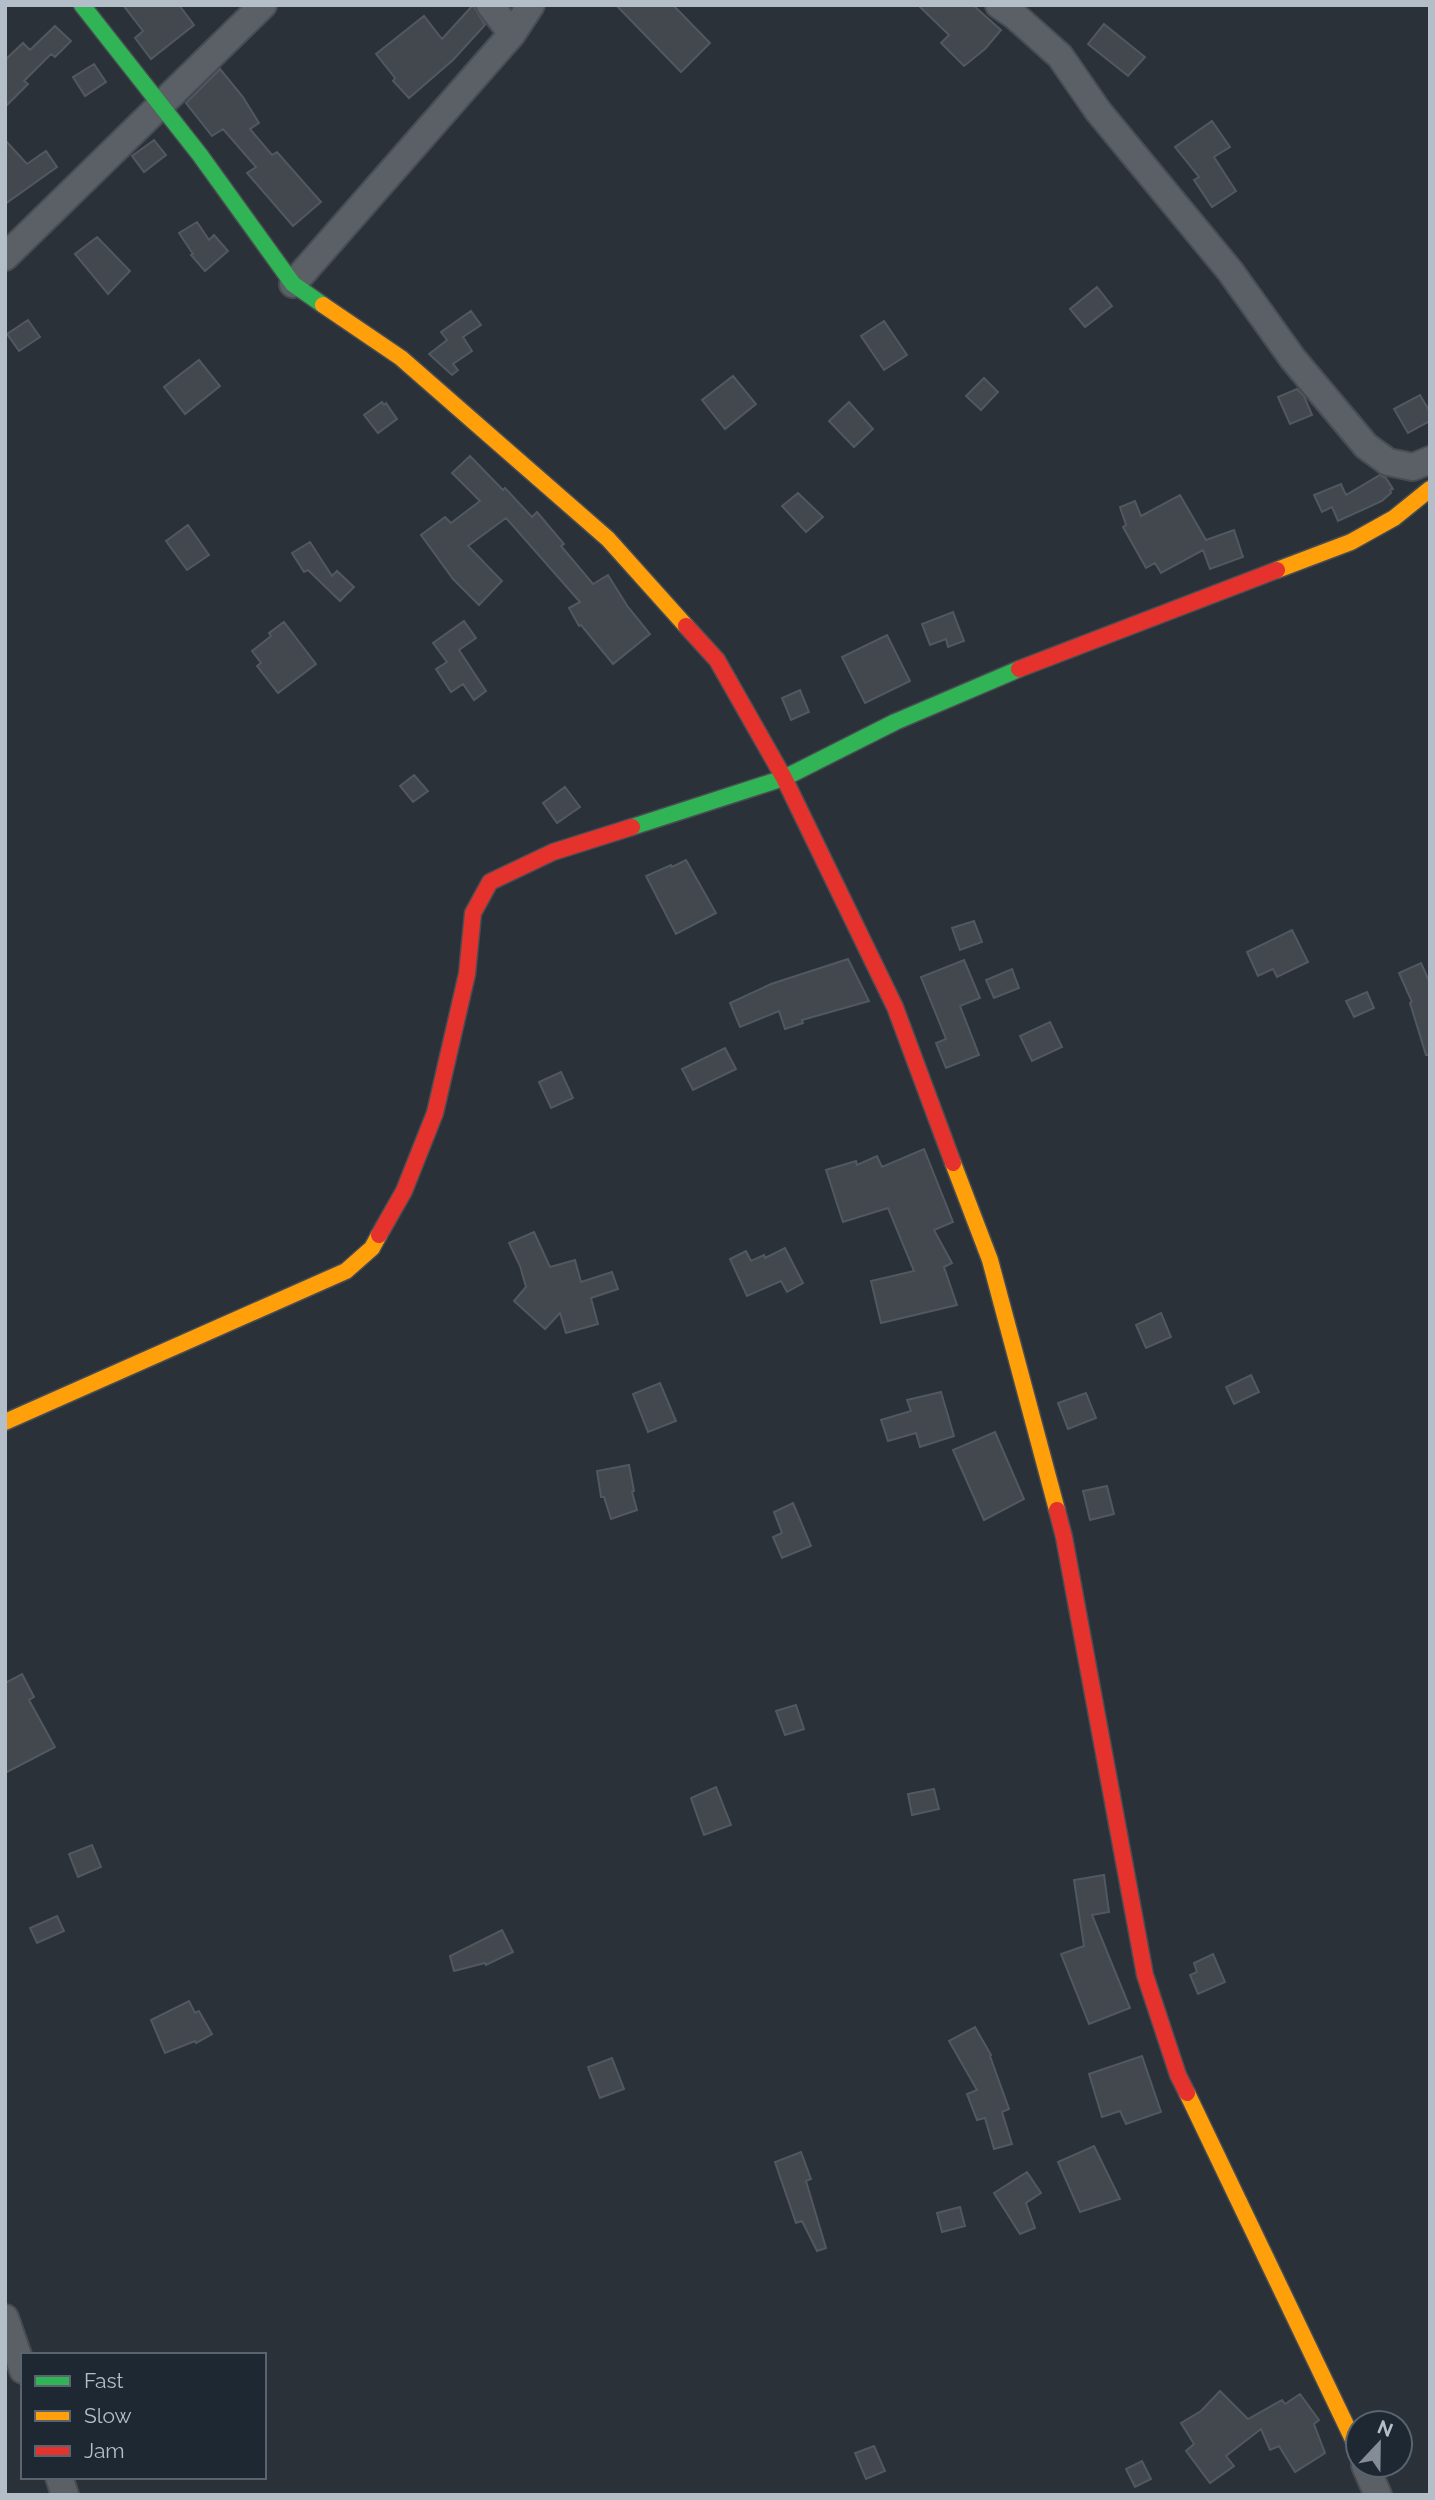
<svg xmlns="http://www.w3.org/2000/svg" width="1435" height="2500" viewBox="0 0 1435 2500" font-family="Raleway,sans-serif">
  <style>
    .building { fill: #42484e; stroke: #52585f; stroke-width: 2 }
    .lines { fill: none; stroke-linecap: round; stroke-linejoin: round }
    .street-casing { stroke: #484d53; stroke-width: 30 }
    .fast-casing { stroke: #484d53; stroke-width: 19 }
    .slow-casing { stroke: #484d53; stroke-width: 19 }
    .jam-casing { stroke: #484d53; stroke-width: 19 }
    .street { stroke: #5a6066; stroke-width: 26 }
    .fast { stroke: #30b455; stroke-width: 16 }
    .slow { stroke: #ff9f0a; stroke-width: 16 }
    .jam { stroke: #e5322d; stroke-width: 16 }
  </style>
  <rect width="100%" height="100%" fill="#2a3138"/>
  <path class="building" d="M123,5h56l15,20 -43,34 -16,-21 8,-7z
    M473,5l12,20 -32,35 -44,38 -16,-17 2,-3 -19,-24 48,-38 18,23z
    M616,5h57l37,38 -29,29z
    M918,5h55l28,25 -16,19 -21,17 -23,-23 8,-8z
    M1104,24l41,33 -17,19 -40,-32z
    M55,26l16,15 -16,16 -4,-3 -27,27 4,3 -23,23v-47l18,-17 7,7z
    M94,64l12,18 -21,14 -12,-19z
    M220,69l23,28 16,26 -9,6 22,26 5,-3 44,50 -28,24 -46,-53 9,-6 -33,-38 -11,7 -26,-33z
    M1212,121l18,26 -16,10 22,34 -24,16 -18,-27 5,-3 -24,-30z
    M5,140l22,24 19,-13 11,16 -52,37z
    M154,140l12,15 -22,17 -12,-16z
    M197,222l12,18 5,-5 14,16 -23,20 -14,-16 2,-1 -14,-21z
    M97,237l33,34 -22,23 -33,-40z
    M1097,287l15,19 -27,21 -15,-18z
    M471,311l10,14 -18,12 9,14 -19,13 5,6 -6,5 -23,-21 18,-14 -6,-8z
    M28,320l12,17 -21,14 -12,-17z
    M884,321l23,34 -23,15 -23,-34z
    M199,360l21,26 -35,28 -21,-27z
    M733,376l23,28 -31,25 -23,-29z
    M984,378l14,14 -17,18 -15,-14z
    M1297,389l7,7 8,19 -22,9 -12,-27z
    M1420,395l10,17v9l-22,12 -14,-24z
    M382,402l2,3 2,-2 11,16 -19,14 -14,-18z
    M849,402l24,27 -19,18 -25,-26z
    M470,456l33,34 2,-2 27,29 5,-5 27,32 -3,2 32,38 15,-9 20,32 22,27 -37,30 -32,-39 -2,1 -10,-18 11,-6 -74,-84 -38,28 34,35 -23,24 -26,-26 -32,-44 24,-18 6,6 29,-22 -28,-28z
    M1380,475l6,3 7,11 -3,1 1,3 -9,8 -44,20 -6,-14 -10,5 -8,-17 27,-11 5,11z
    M798,493l25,24 -17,15 -24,-26z
    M1180,495l26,45 28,-10 9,27 -33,12 -7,-19 -42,23 -6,-10 -9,5 -23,-41 3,-2 -6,-18 15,-6 6,15z
    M188,525l21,30 -22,15 -21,-29z
    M310,542l22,34 5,-5 17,16 -14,14 -32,-31 -4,2 -12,-19z
    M953,612l11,29 -16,6 -2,-8 -16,6 -8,-21z
    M464,621l12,17 -17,12 27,41 -12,9 -11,-16 -12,8 -15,-23 11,-7 -14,-19z
    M284,622l32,42 -38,29 -21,-27 4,-3 -9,-12 19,-15 -2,-3z
    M887,635l23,46 -45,22 -23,-46z
    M800,690l9,22 -18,8 -9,-22z
    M414,775l14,16 -15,11 -13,-16z
    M565,787l15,20 -23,16 -14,-20z
    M686,860l30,53 -40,21 -30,-58 25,-11 1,2z
    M974,921l8,21 -22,8 -8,-22z
    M1292,930l16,32 -31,15 -4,-8 -15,7 -11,-24z
    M848,959l21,42 -67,19 1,3 -18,6 -6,-18 -39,16 -10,-24 41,-19z
    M964,960l16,38 -20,8 19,49 -33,13 -10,-25 10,-4 -25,-62z
    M1421,963l9,20v72h-4l-16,-52 2,-1 -13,-29z
    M1012,969l7,19 -25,10 -8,-18z
    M1367,992l7,16 -20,9 -8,-16z
    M1050,1022l12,25 -30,14 -12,-25z
    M725,1048l11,21 -43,21 -11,-21z
    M561,1072l12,26 -22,10 -12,-26z
    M924,1149l29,73 -19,8 18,33 -8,4 13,38 -76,18 -10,-42 43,-10 -26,-63 -45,14 -17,-52 30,-9 1,4 20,-9 5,11z
    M534,1232l16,35 25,-7 6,22 31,-10 6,17 -27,9 7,26 -32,9 -6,-20 -15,16 -31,-28 12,-14 -6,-21 -11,-23z
    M785,1248l18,35 -16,9 -6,-11 -34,15 -17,-37 16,-8 5,10 13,-6 1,3z
    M1161,1313l10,24 -25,11 -10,-23z
    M1251,1375l8,17 -25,12 -8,-17z
    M660,1383l16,38 -28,11 -15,-38z
    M941,1392l13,44 -34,11 -4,-14 -28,8 -7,-21 30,-9 -4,-11z
    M1086,1393l10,25 -28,11 -10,-26z
    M995,1432l29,67 -40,21 -31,-70z
    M629,1465l5,26 -2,1 5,18 -26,9 -7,-22h-3l-4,-26z
    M1107,1486l7,28 -24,6 -7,-29z
    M793,1503l18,43 -29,12 -9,-21 9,-4 -8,-21z
    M22,1674l12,23 -5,3 26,47 -50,26v-90z
    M796,1705l8,24 -19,6 -9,-24z
    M716,1787l15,38 -27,10 -13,-37z
    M934,1789l5,20 -27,6 -4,-21z
    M92,1845l9,22 -23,10 -9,-23z
    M1104,1875l5,37 -17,3 38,93 -41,16 -28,-70 23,-8 -10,-66z
    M57,1916l7,15 -27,12 -7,-15z
    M502,1930l11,22 -27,13 -1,-2 -31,8 -4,-15z
    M1213,1954l12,28 -27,12 -8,-19 7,-3 -3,-9z
    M189,2001l6,12 4,-2 13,23 -16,9 -1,-2 -30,12 -14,-33z
    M975,2027l16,28 -1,1 19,53 -7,3 10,32 -18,5 -9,-31 -8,2 -10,-26 10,-4 -28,-49z
    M1142,2056l19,56 -35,12 -6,-13 -18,6 -13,-43z
    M612,2058l12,31 -24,9 -12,-31z
    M1094,2146l26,53 -40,13 -22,-50z
    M801,2152l10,27 -5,2 20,67 -9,3 -15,-30 -6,2 -21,-61z
    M1027,2172l14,21 -15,10 9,25 -15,6 -26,-41z
    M960,2207l5,19 -23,6 -5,-19z
    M1220,2391l28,28 34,-19 3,4 15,-10 19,26 -5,4 11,29 -30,19 -16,-26 -9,4 -9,-21 -35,27 8,10 -24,17 -24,-32 8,-7 -13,-21 20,-12z
    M874,2446l11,25 -19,8 -11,-26z
    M1142,2461l9,18 -16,8 -9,-18z"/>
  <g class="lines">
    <defs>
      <path id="street" d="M490,5l22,29
        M999,5l16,11 45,40 38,55 132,160 63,88 73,87 22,16 25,5 17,-7
        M5,257l258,-252
        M293,284l219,-250 19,-29
        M5,2318l18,52
        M1365,2465l13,30
        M59,2477l6,18"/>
      <path id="fast" d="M82,5l118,150 93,129 30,21
        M632,827l152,-49 111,-56 124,-53"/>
      <path id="slow" d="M323,305l78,53 207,181 78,87
        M1277,570l74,-28 43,-24 36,-29
        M953,1163l37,97 67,250
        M5,1422l341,-151 26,-23 7,-13
        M1187,2093l171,357"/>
      <path id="jam" d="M686,626l31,34 67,118 111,229 58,156
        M1019,669l258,-99
        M379,1235l25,-44 31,-78 32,-139 6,-61 17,-31 63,-30 79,-25
        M1057,1510l7,27 81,438 33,100 9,18"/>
    </defs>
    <use href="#street" class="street-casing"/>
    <use href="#fast" class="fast-casing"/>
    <use href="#slow" class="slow-casing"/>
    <use href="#jam" class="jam-casing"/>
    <use href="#street" class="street"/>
    <use href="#fast" class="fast"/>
    <use href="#slow" class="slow"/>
    <use href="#jam" class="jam"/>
  </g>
  <rect width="1435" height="2500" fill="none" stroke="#b4bec9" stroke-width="14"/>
  <rect x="21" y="2353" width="245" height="126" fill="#1d2833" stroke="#59646f" stroke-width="2"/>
  <rect x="35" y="2376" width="35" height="10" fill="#30b455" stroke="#59646f" stroke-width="2"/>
  <text x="84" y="2388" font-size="21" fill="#b4bec9">Fast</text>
  <rect x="35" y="2411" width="35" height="10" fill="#ff9f0a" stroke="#59646f" stroke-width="2"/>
  <text x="84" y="2423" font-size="21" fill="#b4bec9">Slow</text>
  <rect x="35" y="2446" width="35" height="10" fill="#e5322d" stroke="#59646f" stroke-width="2"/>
  <text x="84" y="2458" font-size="21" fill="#b4bec9">Jam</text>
  <g transform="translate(1379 2444) rotate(22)"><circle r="33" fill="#1d2833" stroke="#59646f" stroke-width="2"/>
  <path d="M0-5L12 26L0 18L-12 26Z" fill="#848d96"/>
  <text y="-10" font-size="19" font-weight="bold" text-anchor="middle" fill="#b4bec9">N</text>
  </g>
</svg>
